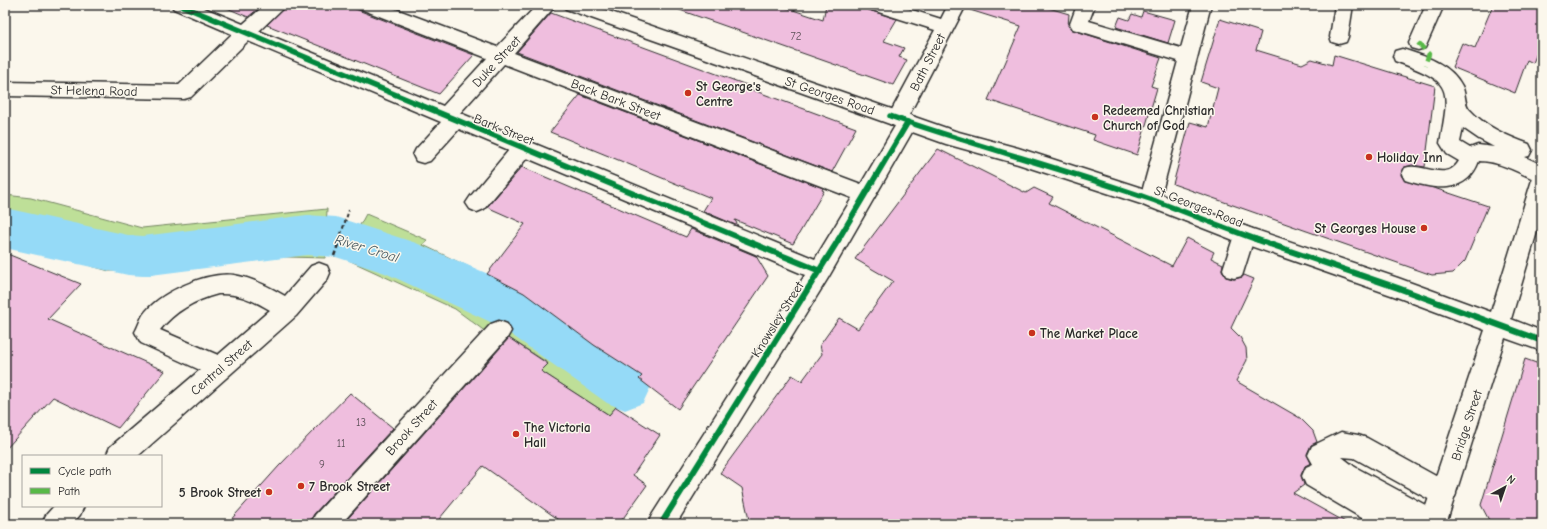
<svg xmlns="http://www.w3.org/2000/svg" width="1547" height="529" viewBox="0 0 1547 529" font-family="'Comic Neue',sans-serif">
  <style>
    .green { fill: #bedf98; stroke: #748562 }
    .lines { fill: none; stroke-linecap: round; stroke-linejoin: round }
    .river { fill: #95daf7; fill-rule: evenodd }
    .building { fill: #efbede; stroke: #2b2b2b }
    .minor-casing { stroke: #2b2b2b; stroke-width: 3 }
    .major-casing { stroke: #2b2b2b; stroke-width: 3 }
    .path-far1 { stroke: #2b2b2b; stroke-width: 2; stroke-dasharray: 3.5 2.5; stroke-linecap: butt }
    .path { stroke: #2b2b2b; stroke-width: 2.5; stroke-dasharray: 4.5 3; stroke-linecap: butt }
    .minor { fill: #fbf7ec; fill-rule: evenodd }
    .major { fill: #fbf7ec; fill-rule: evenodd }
    .quiet { stroke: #58b947; stroke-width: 4.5; stroke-dasharray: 9 4.5; stroke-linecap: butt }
    .cycleway-far1-casing { stroke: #fbf7ec; stroke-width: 8 }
    .cycleway-casing { stroke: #fbf7ec; stroke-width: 9 }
    .cycleway-far1 { stroke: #00873e; stroke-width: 5.5 }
    .cycleway { stroke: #00873e; stroke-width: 6 }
    .poi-dot { fill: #c8321e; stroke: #fbf7ec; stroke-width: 1.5 }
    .labels { text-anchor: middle; stroke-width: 3; stroke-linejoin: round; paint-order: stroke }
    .number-label { font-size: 11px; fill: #5c5058 }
    .street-label { font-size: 13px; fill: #2b2b2b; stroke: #fbf7ec }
    .poi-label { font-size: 13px; font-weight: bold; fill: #2b2b2b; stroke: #fbf7ec; text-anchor: start }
    .water-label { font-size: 14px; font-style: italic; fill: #46575e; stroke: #fbf7ec }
  </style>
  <rect width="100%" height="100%" fill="#fbf7ec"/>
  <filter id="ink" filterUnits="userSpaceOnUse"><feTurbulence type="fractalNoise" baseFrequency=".025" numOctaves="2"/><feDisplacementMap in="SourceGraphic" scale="8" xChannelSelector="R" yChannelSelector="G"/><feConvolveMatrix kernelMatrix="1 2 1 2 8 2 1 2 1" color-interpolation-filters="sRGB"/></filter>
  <g filter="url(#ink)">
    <path class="green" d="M5,195l26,3 111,30 185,-19 -2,49 -111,-3 -76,16h-29l-104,-29z
      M366,214l61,26 -4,5 101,48 70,52 48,31 -33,39 -68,-44 7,-8 -47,-30 -11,2 -35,-26 -111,-51 2,-7z"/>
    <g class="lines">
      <path class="river" d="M5,208l123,27 15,1 164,-21 29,2 80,26 119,51 108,75 8,17 -8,17 -18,7 -18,-7 -108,-77 -114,-53 -49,-16 -29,-2 -164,21 -15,-1 -123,-27z"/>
    </g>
    <path class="building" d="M220,5h43l-15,12z
      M286,5h59l129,50 -35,39 -172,-69z
      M674,5h104l45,15 3,-15h39l4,5 28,9 -13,22 20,7 -5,9 8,3 -14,25 -219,-77z
      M971,5h68l30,9 -1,12 5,4 88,28 -10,28 6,2 -20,67 -44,-15 2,-5 -107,-35 14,-32h1l18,-42 -51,-16z
      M1493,5h49v35l-9,23 -6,-3 -12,33 -63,-26 10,-24 13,5z
      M1143,11l32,9 -7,23 -52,-16 4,-10 9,3 3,-6 9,3z
      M551,13l201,74 -2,2 106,39 -24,44 -315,-120z
      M1220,19l41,13 -5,18 46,14 10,-5 20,6 2,-10 101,31 -10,81 -13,-2 -7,2 -4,8 4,6 29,7 54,18 -23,55 -12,12 -21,2 -259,-91 17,-62 18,5 10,-39 -17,-6z
      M580,95l243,93 -1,2 2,1 -31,53 -58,-24 3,6 -35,-15 8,-13 -161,-66z
      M938,149l88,44 8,-5 19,9 -4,6 123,63 15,-28 27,14 -3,6 12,6 -1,6 4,7 8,2 8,-2 2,-2 10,4 -23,49 9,9 6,11 1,12 -11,21 64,37 13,13 4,11 -6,3 -4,9 4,9 -6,3 -4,9 3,10 -11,8 56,31h-594l-6,-4 -7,-32 -22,-15 72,-98 10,6 20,-27 -2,-9 19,-27 19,11 35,-48 -38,-22z
      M522,167l164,70 5,-8 65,27 12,20 -90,133 -39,-30 3,-3 -48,-31 -70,-52 -37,-19 38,-50 -38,-17z
      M5,253l76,31 -33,35 117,52 -47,57 -65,-31 -48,53z
      M509,338l39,26 -7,7 68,44 7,-8 44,28 -27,40 14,10 -28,39h-54l-82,-58 -48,58h-92z
      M1525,359l17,6v159h-51l-10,-19z
      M350,393l43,35 -79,86 -6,10h-81l52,-58z"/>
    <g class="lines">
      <defs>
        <path id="minor" d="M171,5h26l46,19 22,-19h20l-3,4 -23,22 184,75 44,-48 -126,-49 -3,-4h27l112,42 40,-42h19l-42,48 347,131 34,-58 -5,-2 -3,-5 48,-89 -66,-21 -3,-4h30l45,14 7,-14h18l-57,110 6,2 3,5 -3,5 -87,151 -152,246h-28l4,-9 153,-240 -278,-117 -43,51 -7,3 -7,-3 -4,-6 4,-6 39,-47 -50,-21 -29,32 -7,2 -7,-2 -3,-6 3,-6 25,-27 -193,-81 -57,56 -7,2 -179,-3v-14l174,3 53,-51 -58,-25zM504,64l348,134 -37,61 -355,-146z
          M1077,5h18l-6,16 92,27 12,-43h18l-51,194 -3,6 -7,3 -7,-3 -3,-6 38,-138 -105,-32 -3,-5z
          M1335,5h18l-5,32 -2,5 -7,2 -7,-2 -2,-5z
          M1426,5h18l-19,43 -7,2 -7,-2 -2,-5z
          M1402,49c23,7 49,15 60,37 4,8 2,17 7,23 16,18 39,27 60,35l3,6 -3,6 -4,1 17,8v17c-21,-7 -40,-21 -63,-21 -13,35 -46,28 -74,19l-3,-6 3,-6c17,-6 41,15 54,-7l-12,-7 -7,-11c10,-57 13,-61 -45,-82l-2,-5 2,-5zM1463,128l16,11 15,8 -16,-2 -8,3 -10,-6z
          M1244,226l8,3 3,6 -13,41 -8,2 -8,-2 -3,-7 13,-40z
          M319,263l8,3 3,7 -3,7 -31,36 -158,140h-32l4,-9 90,-77 -59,-27 -6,-11c3,-5 5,-12 8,-17 15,-22 64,-44 91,-40 18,3 36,12 51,21l26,-30zM218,294c20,-1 35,6 52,16l-52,45 -58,-25c15,-19 35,-30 58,-36z
          M499,321l8,3 4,7 -4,7 -166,186h-30l4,-9 176,-191z
          M1341,432l17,3 9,3 85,47 4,9 -4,9 -9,4 -89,-49 -12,-1 13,10 89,48 4,9h-76l-66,-39 -4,-9 4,-9 7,-3 -5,-9 4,-9z
          M54,506h30l-4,9 -8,9h-30l4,-9z"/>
        <path id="major" d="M563,5h28l364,126 63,17 139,45 93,35 148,50 93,34 41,-132 3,-6 7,-2v43l-31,104 31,12v20l-37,-13 -59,186h-26l65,-194 -91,-34 -158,-55 -92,-36 -126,-41 -72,-20 -380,-135z"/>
      </defs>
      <use href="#minor" class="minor-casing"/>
      <use href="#major" class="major-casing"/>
      <path class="path-far1" d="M339,240l10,-30"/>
      <path class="path" d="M334,256l6,-17"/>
      <use href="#minor" class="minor"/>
      <use href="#major" class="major"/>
      <path class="quiet" d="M1418,43l11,11 -4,11"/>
      <defs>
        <path id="cycleway-far1" d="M180,5l565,235
          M890,116c86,30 174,53 260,83 36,13 71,28 108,41
          M838,240l70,-118"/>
        <path id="cycleway" d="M742,239l78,32
          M1255,239l143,49 144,53
          M661,524l178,-285"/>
      </defs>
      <use href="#cycleway-far1" class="cycleway-far1-casing"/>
      <use href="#cycleway" class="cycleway-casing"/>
      <use href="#cycleway-far1" class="cycleway-far1"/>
      <use href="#cycleway" class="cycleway"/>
    </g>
  </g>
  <g class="poi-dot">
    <circle cx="688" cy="93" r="4"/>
    <circle cx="1095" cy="117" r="4"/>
    <circle cx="1369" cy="157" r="4"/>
    <circle cx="1424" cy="228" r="4"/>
    <circle cx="1032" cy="333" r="4"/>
    <circle cx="516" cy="434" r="4"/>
    <circle cx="301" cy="486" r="4"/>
    <circle cx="269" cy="492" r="4"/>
  </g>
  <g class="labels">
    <g class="number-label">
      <text x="796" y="40">72</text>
      <text x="361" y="426">13</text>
      <text x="341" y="447">11</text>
      <text x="322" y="468">9</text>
    </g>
    <g class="street-label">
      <text transform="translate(496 61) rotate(-47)" y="5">Duke Street</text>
      <text transform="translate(927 62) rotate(-63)" y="5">Bath Street</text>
      <text transform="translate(94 90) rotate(1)" y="5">St Helena Road</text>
      <text transform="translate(830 95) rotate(19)" y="5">St Georges Road</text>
      <text transform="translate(616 99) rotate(21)" y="5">Back Bark Street</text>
      <text transform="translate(504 129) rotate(22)" y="5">Bark Street</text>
      <text transform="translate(1199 206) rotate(21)" y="5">St Georges Road</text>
      <text transform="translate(777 319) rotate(-58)" y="5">Knowsley Street</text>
      <text transform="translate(221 367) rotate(-41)" y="5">Central Street</text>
      <text transform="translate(1466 425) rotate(-72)" y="5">Bridge Street</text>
      <text transform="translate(411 427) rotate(-48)" y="5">Brook Street</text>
    </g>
    <g class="poi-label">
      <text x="696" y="91">St George's<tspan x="696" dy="15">Centre</tspan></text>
      <text x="1103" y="115">Redeemed Christian<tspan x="1103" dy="15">Church of God</tspan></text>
      <text x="1377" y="162">Holiday Inn</text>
      <text x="1416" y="233" text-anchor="end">St Georges House</text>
      <text x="1040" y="338">The Market Place</text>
      <text x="524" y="432">The Victoria<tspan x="524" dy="15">Hall</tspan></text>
      <text x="309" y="491">7 Brook Street</text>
      <text x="261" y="497" text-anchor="end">5 Brook Street</text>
    </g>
    <g class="water-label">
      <text transform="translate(367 248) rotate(17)" y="5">River Croal</text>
    </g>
  </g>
  <rect width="1547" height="529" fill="none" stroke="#fbf7ec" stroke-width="20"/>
  <rect x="10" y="10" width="1527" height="509" fill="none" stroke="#2b2b2b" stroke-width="1.5" filter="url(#ink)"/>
  <rect x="22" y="455" width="140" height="52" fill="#fbf7ec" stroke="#a8a59f"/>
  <rect x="30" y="468" width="20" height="6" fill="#00873e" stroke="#a8a59f"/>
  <text x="58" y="475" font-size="12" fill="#2b2b2b">Cycle path</text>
  <rect x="30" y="488" width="20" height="6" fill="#58b947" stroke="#a8a59f"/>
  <text x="58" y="495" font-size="12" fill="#2b2b2b">Path</text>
  <g transform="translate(1505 487) rotate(40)" stroke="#fbf7ec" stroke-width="3" paint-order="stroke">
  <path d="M0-3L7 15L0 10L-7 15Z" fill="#2b2b2b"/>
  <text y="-6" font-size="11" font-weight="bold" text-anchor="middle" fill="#2b2b2b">N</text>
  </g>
</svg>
